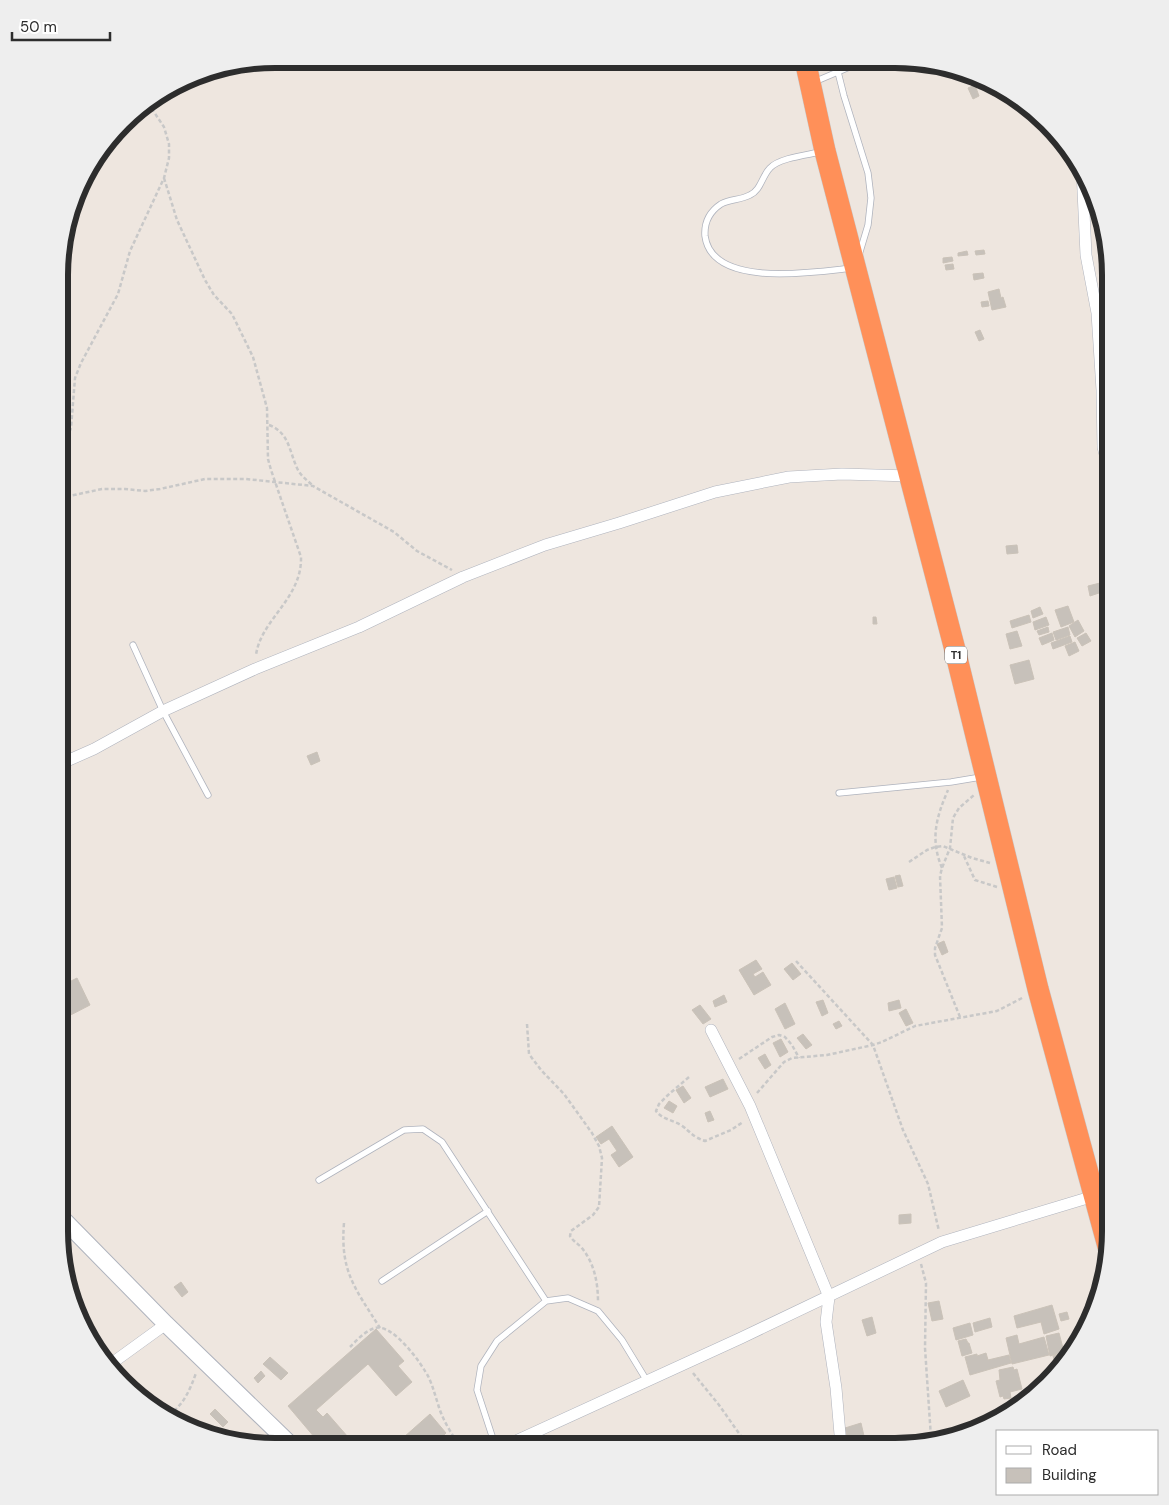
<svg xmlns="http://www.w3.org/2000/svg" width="1169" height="1505" viewBox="0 0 1169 1505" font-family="'DM Sans',sans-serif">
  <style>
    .building { fill: #c7c1ba; stroke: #cac2b8 }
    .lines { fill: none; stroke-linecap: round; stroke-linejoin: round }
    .lane-casing { stroke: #afb3bd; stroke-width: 7 }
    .street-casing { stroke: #afb3bd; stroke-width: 12 }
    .secondary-casing { stroke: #afb3bd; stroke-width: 18 }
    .highway-casing { stroke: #c8c8c8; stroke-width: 22 }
    .path { stroke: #c8c8c8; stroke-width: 2.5; stroke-dasharray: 4 2.5; stroke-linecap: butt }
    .lane { stroke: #fff; stroke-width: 5.5 }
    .street { stroke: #fff; stroke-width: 11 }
    .secondary { stroke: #fff; stroke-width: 16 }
    .highway { stroke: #ff9059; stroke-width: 21 }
    .labels { text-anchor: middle; stroke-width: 4; stroke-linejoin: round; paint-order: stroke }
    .shield { fill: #fff; stroke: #6c6c6c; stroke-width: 1 }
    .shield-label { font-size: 11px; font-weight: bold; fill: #2d2d2d }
    .rim { fill: none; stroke: #2d2d2d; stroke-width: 6 }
  </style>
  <rect width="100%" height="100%" fill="#eee6df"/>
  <path class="building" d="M975,85l4,11 -6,3 -5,-11z
    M984,250l1,4 -9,1 -1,-4z
    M967,251l1,4 -10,1v-3z
    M952,257l1,4 -10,2v-5z
    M953,264l1,5 -8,1 -1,-5z
    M983,273l1,5 -10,2 -1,-6z
    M999,289l2,9 2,-1 3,10 -14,3 -4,-18z
    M988,301l1,5 -7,1 -1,-5z
    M980,330l4,9 -5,2 -4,-9z
    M1017,545l1,8 -11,1 -1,-8z
    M1100,583l2,9 -12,4 -2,-10z
    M1068,606l6,16 -13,5 -6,-17z
    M1040,607l3,7 -10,4 -2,-7z
    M1029,615l2,7 -19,6 -2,-7z
    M873,617h3l1,7h-4z
    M1046,617l3,8 -14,5 -2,-8z
    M1078,620l6,11 -9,6 -6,-11z
    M1048,627l1,5 -10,3 -2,-4z
    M1068,627l2,8 -14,5 -3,-8z
    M1017,631l5,15 -12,3 -4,-15z
    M1052,633l2,7 -12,5 -3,-7z
    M1086,633l5,8 -9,5 -5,-8z
    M1070,636l2,6 -19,7 -2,-6z
    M1075,642l4,9 -10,5 -4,-10z
    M1029,660l5,19 -19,5 -5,-19z
    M317,752l3,9 -9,4 -4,-9z
    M900,875l3,11 -5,1 -3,-11z
    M894,877l3,11 -8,2 -3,-11z
    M944,941l4,11 -6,3 -5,-11z
    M59,958l5,10 -5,2z
    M756,960l6,9 -9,5 2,3 8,-5 8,13 -17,10 -15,-25z
    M792,963l9,11 -8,6 -9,-11z
    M77,978l13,27 -31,16v-34z
    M724,995l3,7 -12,5 -2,-6z
    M823,1000l5,13 -6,3 -6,-14z
    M899,1000l2,8 -12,3 -1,-8z
    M785,1003l10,21 -10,5 -10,-20z
    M700,1005l11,14 -8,5 -11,-14z
    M906,1009l7,14 -7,3 -7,-13z
    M839,1021l3,5 -6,3 -3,-5z
    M803,1034l9,11 -6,4 -9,-11z
    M781,1039l7,13 -8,5 -7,-14z
    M765,1054l6,11 -6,4 -7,-11z
    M723,1079l5,10 -18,8 -5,-10z
    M683,1086l8,12 -7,5 -8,-13z
    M669,1101l8,5 -4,7 -9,-5z
    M710,1111l4,9 -6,2 -3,-9z
    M612,1126l21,31 -14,10 -8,-12 6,-4 -8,-12 -8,5 -5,-7z
    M911,1214v9l-12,1v-9z
    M181,1282l7,10 -6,5 -8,-10z
    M939,1301l4,18 -11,2 -4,-18z
    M1052,1305l7,24 -15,5 -3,-12 -24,6 -3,-12z
    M1067,1312l2,7 -8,2 -2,-7z
    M872,1317l4,16 -9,3 -5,-16z
    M990,1318l2,9 -17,5 -2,-9z
    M970,1323l3,12 -17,5 -3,-12z
    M376,1329l28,32 -6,5 14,16 -16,14 -28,-32 -52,46 7,7 4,-4 28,32h-34l-33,-39z
    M1059,1333l5,19 -14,4 -4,-20z
    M1017,1335l2,9 25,-7 5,18 -37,9 -6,-26z
    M966,1339l2,4h1l3,10 -10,3 -4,-15z
    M986,1353l2,7 21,-5 2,8 -41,12 -5,-18 12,-3v2z
    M1065,1353l1,6 -9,11 -4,-14z
    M270,1357l18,16 -7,7 -18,-16z
    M1013,1367l1,3 3,-1 5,20 -12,3 1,6 -7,1 -1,-3 -3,1 -4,-16 4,-1 -1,-10z
    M261,1371l4,5 -7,7 -4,-5z
    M963,1380l7,16 -24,11 -7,-16z
    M215,1409l13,13 -5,5 -13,-13z
    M430,1414l16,19 -4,4 4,5 -4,3h-47z
    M861,1423l3,13 -16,4 -3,-12z
    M909,1436l1,7 -16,3 -2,-6z"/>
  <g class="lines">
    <defs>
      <path id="lane" d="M835,60l9,36 24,77 3,25 -3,27 -9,30
        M814,82l52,-22
        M820,152c-13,3 -41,6 -50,16 -8,8 -9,22 -20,27 -9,5 -20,4 -29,9 -12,8 -17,18 -16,32 7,53 110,36 147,32
        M133,645l30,66 45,84
        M839,793l112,-11 30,-5
        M319,1180l85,-50 19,-1 19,13 104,159
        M382,1281l106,-70
        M495,1445l-18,-55 4,-24 16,-25 49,-40 22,-3 30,13 24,29 25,41"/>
      <path id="street" d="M1082,169l4,86 11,58 5,77 1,57 7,26
        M60,764l34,-15 69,-38 92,-42 104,-42 104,-50 82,-32 74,-22 96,-31 74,-15 53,-3 68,2
        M711,1030l39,76 79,191 -3,25 10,66 5,58
        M108,1366l58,-42
        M507,1445l234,-107 201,-96 152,-46"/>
      <path id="secondary" d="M59,1215l107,109 125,121"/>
      <path id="highway" d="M805,60l20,91 129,495 84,343 71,261"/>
    </defs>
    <use href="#lane" class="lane-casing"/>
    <use href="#street" class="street-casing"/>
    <use href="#secondary" class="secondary-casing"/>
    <use href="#highway" class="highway-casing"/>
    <path class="path" d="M164,178l13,42 28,60 9,15 18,19 21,43 14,51 1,51 3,11 30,87c1,42 -40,62 -45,98
      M269,425c21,8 20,27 29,45 3,6 9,10 14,15
      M60,456l11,-28 4,-50 6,-15 37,-69 12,-43 34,-73 5,-20v-14l-5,-17 -16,-24
      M60,498l42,-9h23l20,2 15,-2 45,-10h41l67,7 81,46 23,19 35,19
      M964,856l11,24 22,7
      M909,862l18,-12 8,-3 8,-1 29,12 18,5
      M942,868c-12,-29 -6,-50 6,-78
      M796,961l77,84 30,85 25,54 11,47
      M960,1017l-25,-62v-7l7,-20 -2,-52 2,-8 8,-20 3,-30 6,-10 15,-13
      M527,1024l2,30 12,16 23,24 28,39 7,13 3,12 -3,49 -6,8 -22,16 -1,5c3,5 7,7 11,11 13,15 17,35 17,55
      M739,1059l33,-22 7,-2 6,2 7,8 7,13
      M689,1077l-21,18 -9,9 -3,7c6,8 16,9 25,14 10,7 10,11 24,16l26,-11 12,-8
      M757,1093l27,-31 8,-4 35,-3 46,-10 9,-3 33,-16 82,-15 27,-14
      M344,1223c-4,49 11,65 36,105
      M921,1264l5,19 -1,65 6,90
      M350,1347c7,-7 15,-16 25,-19 18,-5 47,36 54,50 4,9 6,17 9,26 4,15 13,29 21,41
      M693,1373l26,32 29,41
      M169,1415c15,-11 21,-25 27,-42"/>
    <use href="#lane" class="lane"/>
    <use href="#street" class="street"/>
    <use href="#secondary" class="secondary"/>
    <use href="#highway" class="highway"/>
  </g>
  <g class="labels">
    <rect class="shield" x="945" y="646.5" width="22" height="17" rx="4"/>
    <g class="shield-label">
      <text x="956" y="659">T1</text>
    </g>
  </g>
  <path d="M0 0H1169V1505H0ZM275 68H895A207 207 0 0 1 1102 275V1231A207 207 0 0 1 895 1438H275A207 207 0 0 1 68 1231V275A207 207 0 0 1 275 68Z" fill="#eee" fill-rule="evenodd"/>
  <path class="rim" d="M275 68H895A207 207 0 0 1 1102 275V1231A207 207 0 0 1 895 1438H275A207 207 0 0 1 68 1231V275A207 207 0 0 1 275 68Z"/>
  <rect x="996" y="1430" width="162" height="65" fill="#ffffff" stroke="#ababab"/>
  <rect x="1006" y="1446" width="25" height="8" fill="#ffffff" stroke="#ababab"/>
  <text x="1042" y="1455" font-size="15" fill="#2d2d2d">Road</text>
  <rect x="1006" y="1468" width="25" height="15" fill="#c7c1ba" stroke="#ababab"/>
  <text x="1042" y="1480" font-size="15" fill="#2d2d2d">Building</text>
  <path d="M12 32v8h98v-8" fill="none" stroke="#2d2d2d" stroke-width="2.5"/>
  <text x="20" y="32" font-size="15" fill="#2d2d2d" stroke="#ffffff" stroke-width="4" paint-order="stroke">50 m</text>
</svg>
